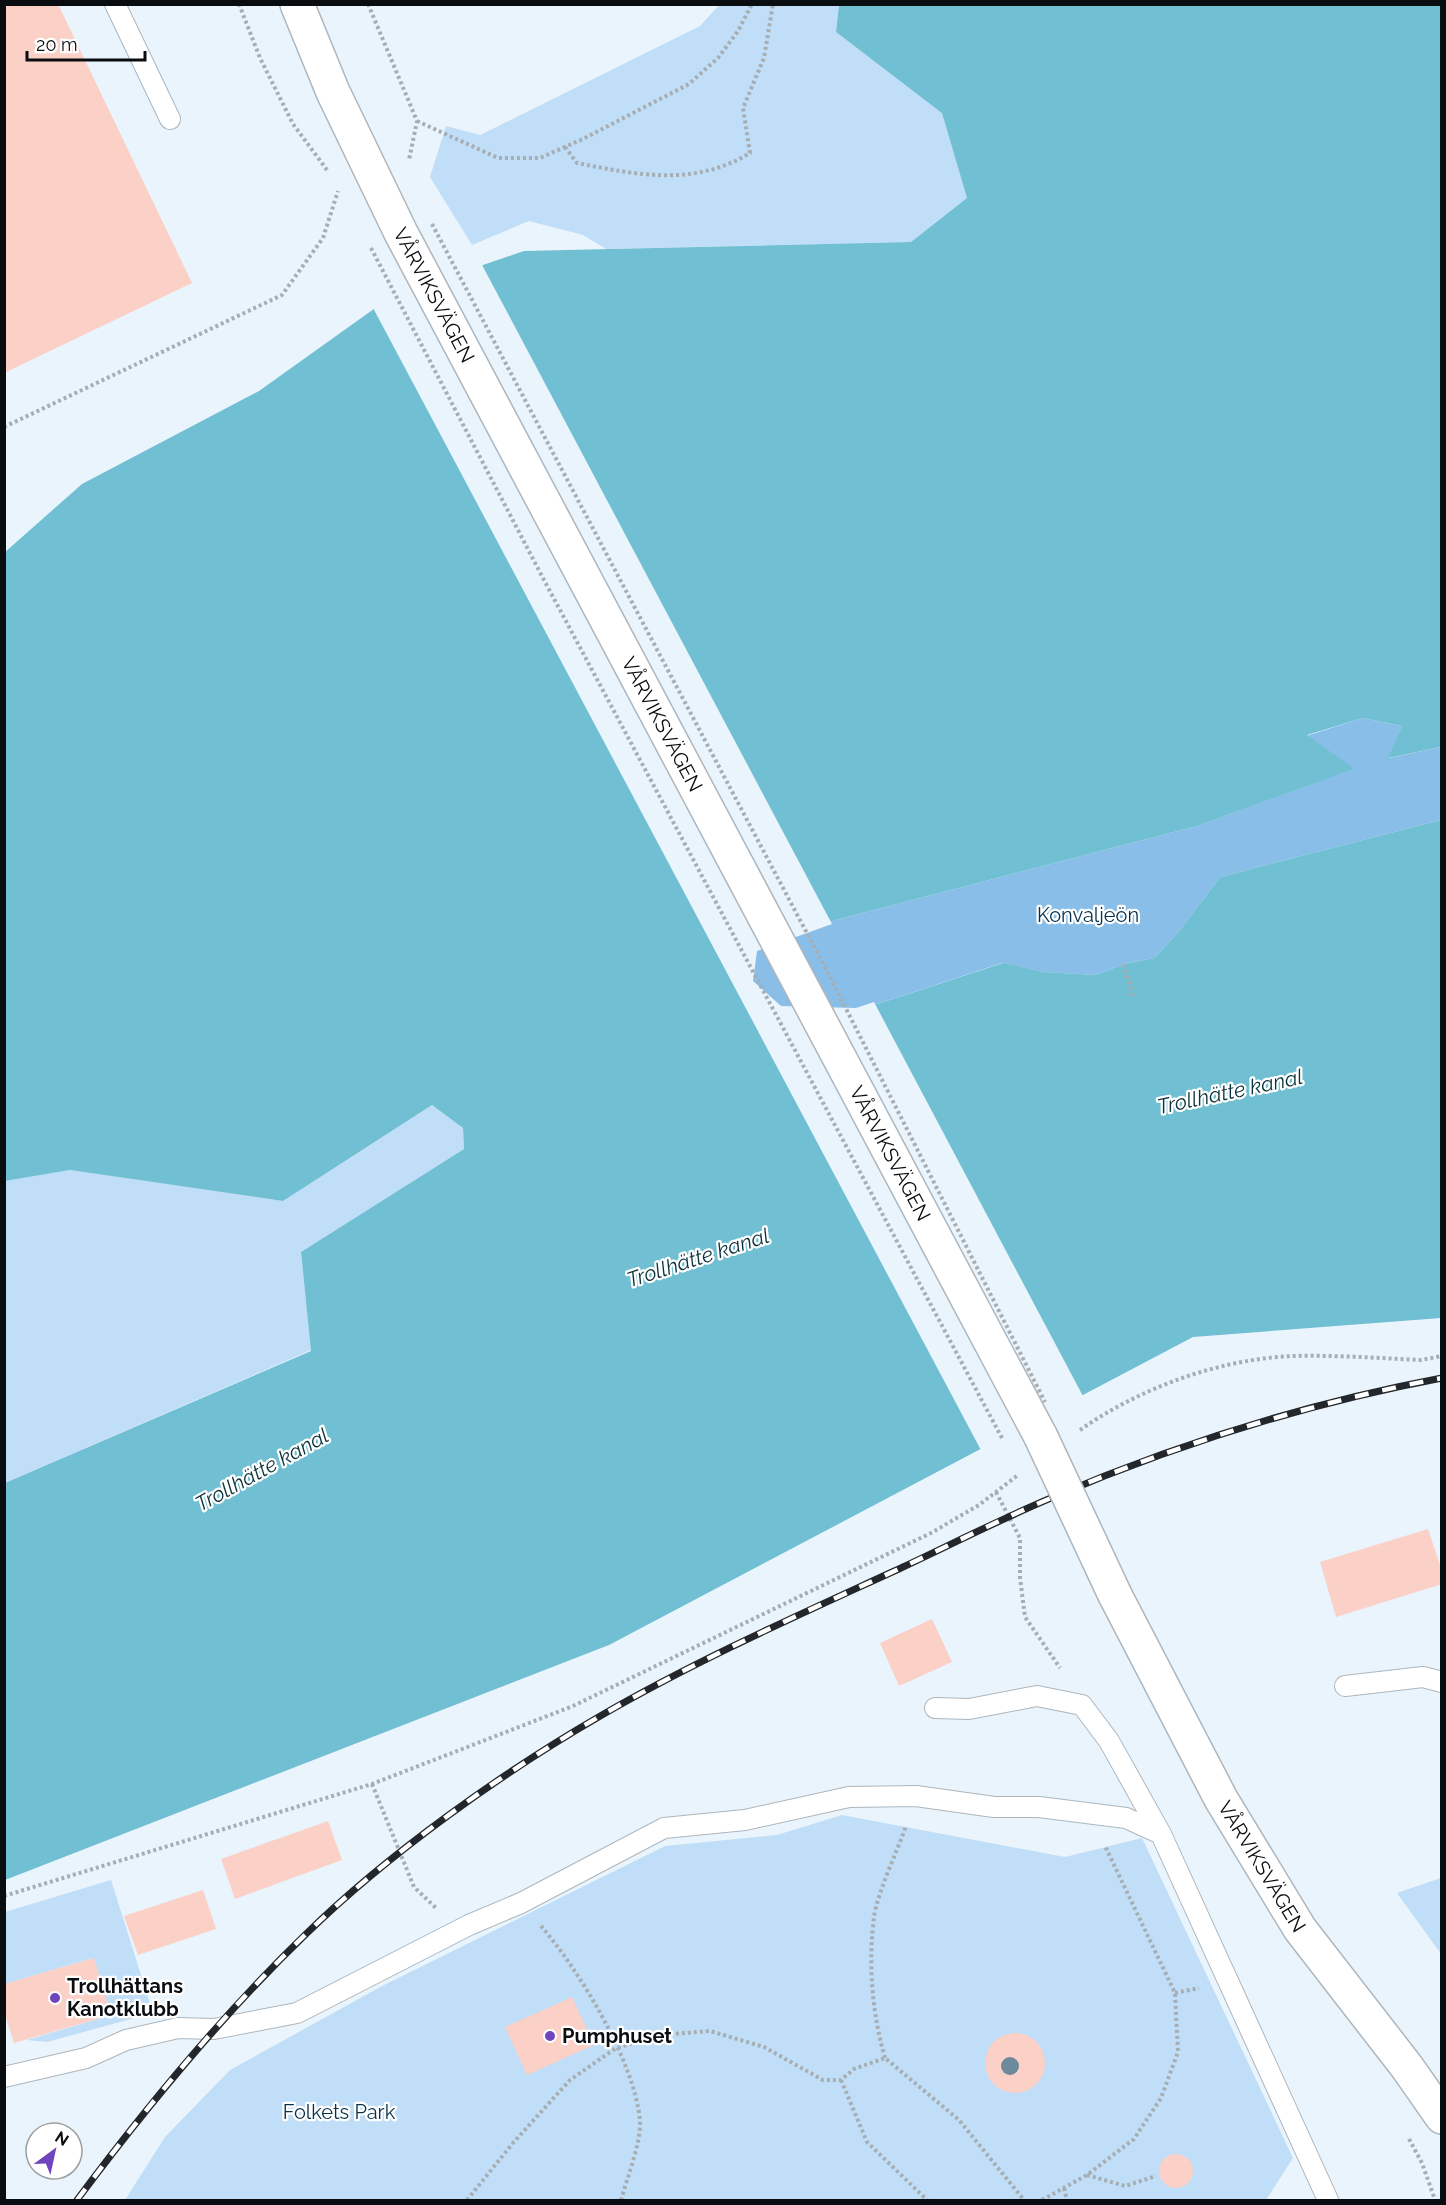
<svg xmlns="http://www.w3.org/2000/svg" width="1446" height="2205" viewBox="0 0 1446 2205" font-family="Raleway,sans-serif">
  <style>
    .green { fill: #c0def7 }
    .forest { fill: #89bee8 }
    .water { fill: #70bfd2 }
    .pier { fill: #eaf4fc }
    .building { fill: #fad0c7 }
    .lines { fill: none; stroke-linecap: round; stroke-linejoin: round }
    .service-casing { stroke: #adb6bd; stroke-width: 22 }
    .tertiary-casing { stroke: #adb6bd; stroke-width: 36 }
    .path { stroke: #a6aeb4; stroke-width: 4; stroke-dasharray: 3 3; stroke-linecap: butt }
    .service { stroke: #fff; stroke-width: 20 }
    .tertiary { stroke: #fff; stroke-width: 33 }
    .rail-casing { stroke: #23262a; stroke-width: 7 }
    .rail { stroke: #fff; stroke-width: 4.5; stroke-dasharray: 14; stroke-linecap: butt }
    .tertiary-bridge-casing { stroke: #adb6bd; stroke-width: 36; stroke-linecap: butt }
    .path-bridge { stroke: #a6aeb4; stroke-width: 4; stroke-dasharray: 3 3; stroke-linecap: butt }
    .tertiary-bridge { stroke: #fff; stroke-width: 33 }
    .tree { fill: #6d899c }
    .poi-dot { fill: #7044bc; stroke: #fff; stroke-width: 2 }
    .labels { text-anchor: middle; stroke-width: 4.5; stroke-linejoin: round; paint-order: stroke }
    .street-label { font-size: 20px; fill: #0a0d10; stroke: #fff }
    .park-label { font-size: 20px; fill: #07314d; stroke: #fff }
    .poi-label { font-size: 20px; font-weight: bold; fill: #0a0d10; stroke: #fff; text-anchor: start }
    .water-label { font-size: 21px; font-style: italic; fill: #0c333b; stroke: #fff }
  </style>
  <rect width="100%" height="100%" fill="#eaf4fc"/>
  <path class="green" d="M839,4l-3,28 106,80 25,86 -56,44 -305,7 -23,-14 -54,-14 -57,24 -42,-68 16,-51 34,9 220,-109 19,-21z
    M432,1105l31,23 1,21 -163,103 10,98 -306,133v-302l65,-11 213,31z
    M842,1815l223,42 77,-19 151,320 -27,42h-1141l40,-63 65,-67 152,-84 283,-140 112,-11z
    M1441,1878h1l-1,76 -44,-61z
    M111,1880l42,133 -106,29 -20,-2 84,-25 -18,-57 -88,26v-72z"/>
  <path class="forest" d="M1363,718l39,8 -13,32 52,-11v73l-221,57 -44,58 -22,23 -30,6 -28,11 -52,-3 -42,-9 -146,48 -76,-2 -30,-27 5,-33 73,-27 369,-96 156,-57 -47,-33z"/>
  <path class="water" d="M839,5h602v742l-53,11 14,-32 -39,-8 -56,17 47,34 -157,57 -369,96 -73,27 -5,33 30,27 76,2 147,-48 41,9 52,3 28,-11 30,-6 22,-23 44,-58 221,-57v498l-248,19 -584,308 -604,235v-397l306,-132 -10,-99 163,-103 -1,-21 -31,-23 -149,96 -213,-31 -65,11 -1,-628 78,-69 177,-93 133,-95 132,-45 387,-9 56,-44 -25,-85 -106,-81z"/>
  <path class="pier" d="M481,263l351,661 -75,27 -4,30 28,25 75,2 18,-6 210,396 -102,54 -610,-1146 19,-13z"/>
  <path class="building" d="M4,4h54l134,279 -188,90z
    M1428,1529l14,42v13l-106,33 -16,-55z
    M932,1619l20,43 -53,24 -19,-43z
    M328,1821l14,39 -107,39 -14,-40z
    M203,1890l13,39 -78,26 -14,-39z
    M94,1958l17,57 -97,28 -10,-31v-28z
    M572,1997l22,48 -67,30 -22,-48z
    M985 2063a30 30 0 1 1 60 0a30 30 0 1 1-60 0Z
    M1159 2171a17 17 0 1 1 34 0a17 17 0 1 1-34 0Z"/>
  <g class="lines">
    <defs>
      <path id="service" d="M115,4l55,115
        M1345,1686l78,-9 19,5
        M935,1708l34,1 68,-13 45,9 27,36 52,93 167,366
        M4,2077l82,-19 40,-18 52,-12 36,1 83,-16 172,-88 52,-22 143,-75 81,-8 104,-23 67,-1 78,11h45l87,11 35,16"/>
      <g id="tertiary">
        <path id="s1" d="M297,4l36,88 68,141 640,1204"/>
        <path id="s2" d="M1115,1595l106,204 79,130 107,138 35,50"/>
      </g>
    </defs>
    <use href="#service" class="service-casing"/>
    <use href="#tertiary" class="tertiary-casing"/>
    <path class="path" d="M239,4l21,54 33,66 34,46
      M368,4l49,117 -8,39
      M417,121l81,37h42l45,-20 104,-54 29,-26 20,-27 14,-27
      M565,147l12,16c61,12 117,24 173,-10l-7,-45 21,-50 9,-54
      M4,427l278,-132 41,-57 15,-47
      M1124,964l9,33
      M1080,1430c60,-42 139,-71 213,-74 42,-1 85,2 128,4l21,-4
      M996,1492l24,46v40l5,39 35,51
      M372,1784l42,103 22,21
      M4,1896l368,-112 201,-78 358,-173 48,-28 39,-30
      M541,1926c38,44 94,136 99,195 1,22 -13,57 -19,79
      M1175,1993l24,-5
      M885,2058c-13,-45 -17,-94 -11,-141 4,-26 23,-65 32,-91
      M841,2080l26,62 60,58
      M1409,2139l13,24 13,37
      M1087,2175l38,11 31,-10
      M1064,2188l3,12
      M467,2200l46,-57 57,-63 46,-32 45,-13 49,-4 54,16 59,33h18l13,-11 31,-11 74,62 65,80
      M1042,2200l45,-25 47,-36 27,-41 17,-46 -3,-59 -70,-147"/>
    <use href="#service" class="service"/>
    <use href="#tertiary" class="tertiary"/>
    <defs>
      <path id="rail" d="M77,2200c70,-94 145,-185 229,-266 82,-80 197,-162 296,-219 97,-56 199,-101 301,-148 49,-23 98,-48 148,-69 124,-53 258,-95 391,-120"/>
    </defs>
    <use href="#rail" class="rail-casing"/>
    <use href="#rail" class="rail"/>
    <defs>
      <path id="tertiary-bridge" d="M1041,1437l74,158"/>
    </defs>
    <use href="#tertiary-bridge" class="tertiary-bridge-casing"/>
    <path class="path-bridge" d="M432,224l396,749 217,429
      M371,248l173,332 459,860"/>
    <use href="#tertiary-bridge" class="tertiary-bridge"/>
  </g>
  <circle class="tree" cx="1010" cy="2066" r="9"/>
  <g class="poi-dot">
    <circle cx="55" cy="1998" r="6"/>
    <circle cx="550" cy="2036" r="6"/>
  </g>
  <g class="labels">
    <g class="street-label">
      <text dy="7" stroke="none"><textPath href="#s1" startOffset="322">VÅRVIKSVÄGEN</textPath></text>
      <text dy="7" stroke="none"><textPath href="#s1" startOffset="808">VÅRVIKSVÄGEN</textPath></text>
      <text dy="7" stroke="none"><textPath href="#s1" startOffset="1294">VÅRVIKSVÄGEN</textPath></text>
      <text dy="7" stroke="none"><textPath href="#s2" startOffset="309">VÅRVIKSVÄGEN</textPath></text>
    </g>
    <g class="park-label">
      <text x="1088" y="922">Konvaljeön</text>
      <text x="339" y="2119">Folkets Park</text>
    </g>
    <g class="poi-label">
      <text x="67" y="1993">Trollhättans<tspan x="67" dy="23">Kanotklubb</tspan></text>
      <text x="562" y="2043">Pumphuset</text>
    </g>
    <g class="water-label">
      <text transform="translate(1230 1092) rotate(-12)" y="7">Trollhätte kanal</text>
      <text transform="translate(698 1258) rotate(-18)" y="7">Trollhätte kanal</text>
      <text transform="translate(262 1470) rotate(-29)" y="7">Trollhätte kanal</text>
    </g>
  </g>
  <rect width="1446" height="2205" fill="none" stroke="#0a0d10" stroke-width="12"/>
  <g transform="translate(54 2151) rotate(33)"><circle r="28" fill="#ffffff" stroke="#9d9e9f" stroke-width="1.5"/>
  <path d="M0-4.5L10 22L0 15L-10 22Z" fill="#7044bc"/>
  <text y="-9" font-size="16" font-weight="bold" text-anchor="middle" fill="#0a0d10">N</text>
  </g>
  <path d="M27 51v9h118v-9" fill="none" stroke="#0a0d10" stroke-width="3"/>
  <text x="36" y="51" font-size="18" fill="#0a0d10" stroke="#ffffff" stroke-width="4.5" paint-order="stroke">20 m</text>
</svg>
